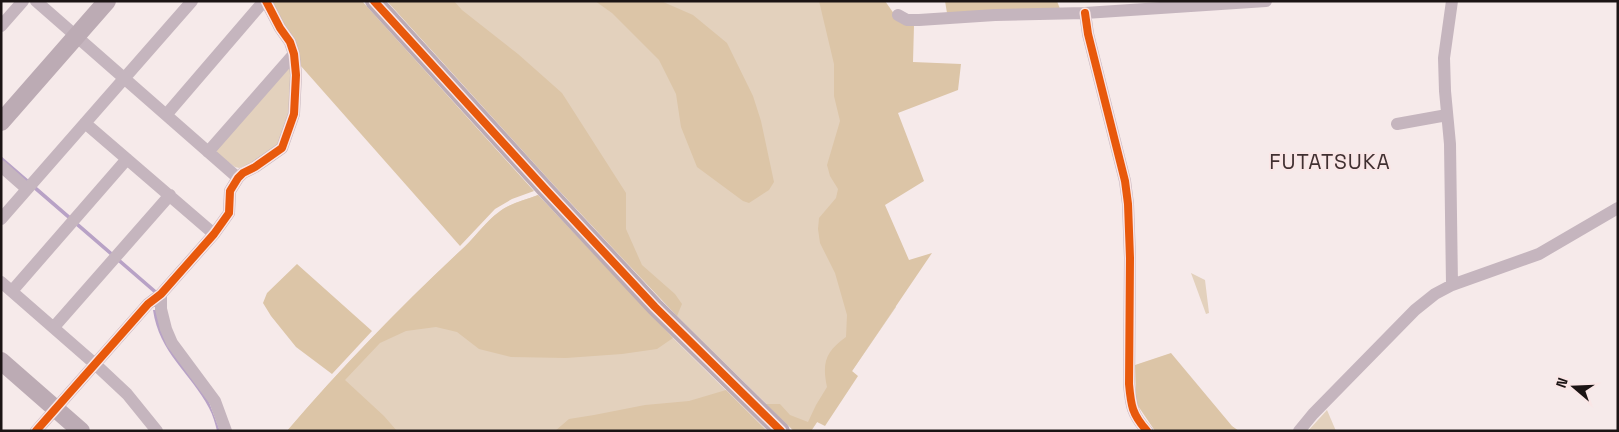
<svg xmlns="http://www.w3.org/2000/svg" width="1619" height="432" viewBox="0 0 1619 432" font-family="'Space Grotesk',sans-serif">
  <style>
    .green { fill: #e3d1bd }
    .forest { fill: #dcc5a7 }
    .water { fill: #b8a2c6 }
    .lines { fill: none; stroke-linecap: round; stroke-linejoin: round }
    .street { stroke: #c5b5be; stroke-width: 12 }
    .secondary { stroke: #bcabb4; stroke-width: 18 }
    .cycleway-casing { stroke: #fae6e6; stroke-width: 11 }
    .cycleway { stroke: #e8590c; stroke-width: 8 }
    .labels { text-anchor: middle; stroke-width: 4; stroke-linejoin: round; paint-order: stroke }
    .quarter-label { font-size: 21px; letter-spacing: 1px; fill: #403031; stroke: #fae6e6 }
  </style>
  <rect width="100%" height="100%" fill="#f6eaea"/>
  <path class="green" d="M387,1h498l-22,240 33,66 -85,124h-17l-117,-115 -59,-62z
    M290,67v46l-11,32 -27,18 -13,5 -4,-1 -18,-13v-5z
    M538,195l135,143 94,93h-480c54,-63 112,-123 172,-179 13,-11 27,-31 40,-40 11,-9 26,-12 39,-17z
    M1191,273l14,7 4,33 -3,1z
    M1327,410l9,21h-28z"/>
  <path class="forest" d="M271,1h91l172,190 -22,8 -17,10 -35,37 -160,-181z
    M387,1h67l8,9 56,44 44,39 64,100v36l16,36 33,29 7,10 -5,12 -126,-134z
    M595,1h66l32,14 34,28 26,53 8,25 13,61 -5,8 -20,13 -6,-2 -46,-34 -16,-40 -5,-33 -17,-34 -47,-47z
    M819,1h66l12,17 17,7 -1,37 48,2 -3,26 -60,23 26,68 -39,24 24,55 23,-7 -80,118 6,5 -33,50 -8,-4 -6,9h-17l-28,-27h14l10,11 18,7 8,-17 11,-18c-5,-24 -2,-35 19,-50l1,-22 -12,-42 -15,-30 -2,-14 1,-11 17,-20 2,-9 -8,-13 -3,-11 13,-44 -6,-25v-32z
    M945,1h112l3,8 -113,4z
    M538,195l135,143 -16,11 -35,5 -56,4 -55,-1 -32,-8 -22,-17 -21,-5 -30,4 -26,12 -35,37 39,36 13,15h-110c54,-63 112,-123 172,-179 13,-11 27,-31 40,-40 11,-9 26,-12 39,-17z
    M297,264l75,67 -40,43 -36,-27 -25,-31 -8,-13 4,-10z
    M1171,353l61,73 7,5h-84l-19,-28 -1,-38z
    M726,390l41,41h-212l14,-12 25,-4 51,-10 44,-4z"/>
  <path class="water" d="M1,156l156,135 -3,2 -153,-132z
    M153,310h4l52,92 11,29h-3c-2,-8 -4,-16 -8,-23 -18,-35 -50,-55 -56,-98z"/>
  <g class="lines">
    <path class="street" d="M36,1l202,177
      M1085,13l3,21 37,147 3,23 2,54 -1,126c2,22 3,30 18,47
      M898,15l9,5h12l76,-5 90,-2 181,-12
      M1,26l22,-25
      M166,115l98,-114
      M85,123l129,111
      M1397,124l50,-9
      M208,152l86,-98
      M1,166l26,23
      M1,219l191,-218
      M1,282l94,82 32,30 30,37
      M1452,285l-2,-141 -5,-53 -1,-33 8,-57
      M12,291l115,-132
      M161,294v15l5,20 6,14 43,58 11,30
      M54,327l116,-132
      M36,431l112,-127 13,-10 53,-60 15,-21 1,-22 8,-13 5,-5 12,-6 27,-19 12,-34 2,-39 -2,-21 -4,-12 -10,-14 -14,-27
      M1299,431l14,-17 102,-104 20,-16 17,-9 87,-31 79,-46"/>
    <path class="secondary" d="M374,1l172,189 109,117 126,124
      M1,122l106,-121
      M1,361l80,70"/>
    <defs>
      <path id="cycleway" d="M374,1l172,189 109,117 126,124
        M1085,13l3,21 37,147 3,23 2,54 -1,126c2,22 3,30 18,47
        M36,431l112,-127 13,-10 53,-60 15,-21 1,-22 8,-13 5,-5 12,-6 27,-19 12,-34 2,-39 -2,-21 -4,-12 -10,-14 -14,-27"/>
    </defs>
    <use href="#cycleway" class="cycleway-casing"/>
    <use href="#cycleway" class="cycleway"/>
  </g>
  <g class="labels">
    <g class="quarter-label">
      <text x="1330" y="169">FUTATSUKA</text>
    </g>
  </g>
  <rect width="1619" height="432" fill="none" stroke="#1b1414" stroke-width="5"/>
  <g transform="translate(1574 387) rotate(289)" stroke="#fae6e6" stroke-width="4" paint-order="stroke">
  <path d="M0-4L9 19L0 12L-9 19Z" fill="#1b1414"/>
  <text y="-8" font-size="14" font-weight="bold" text-anchor="middle" fill="#1b1414">N</text>
  </g>
</svg>
